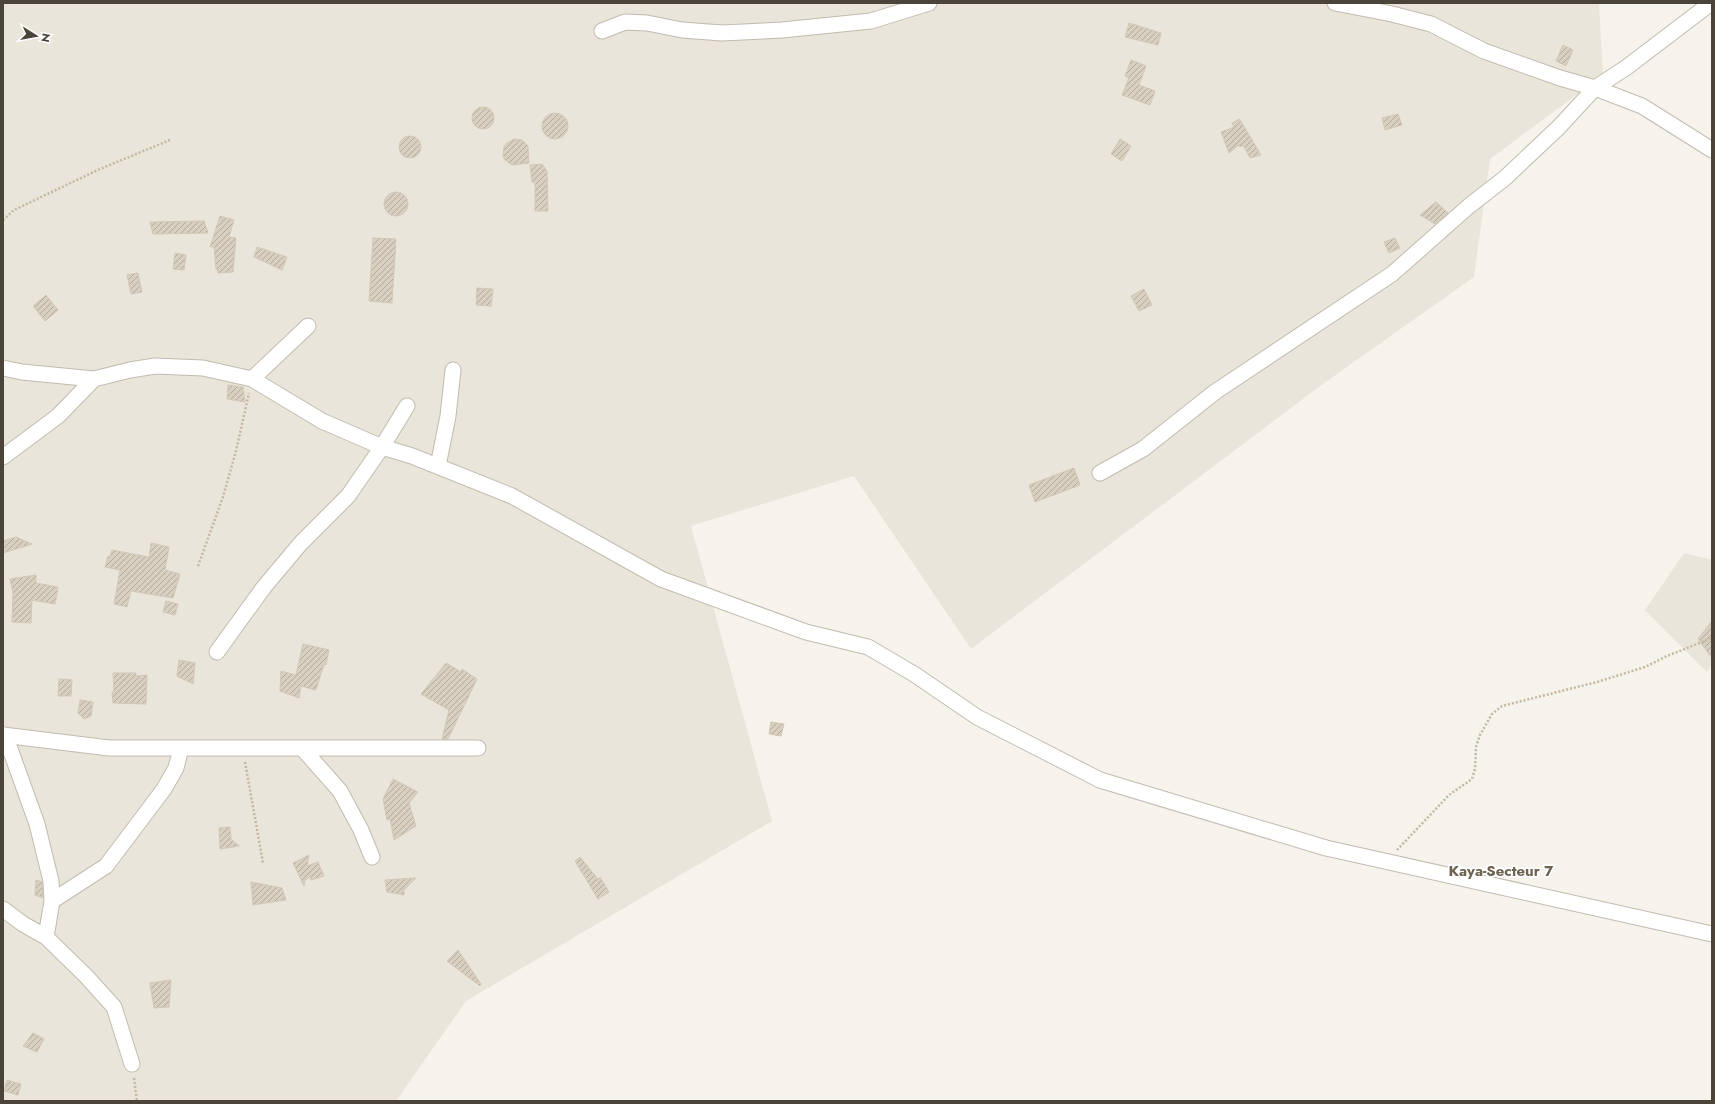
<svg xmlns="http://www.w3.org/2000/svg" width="1715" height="1104" viewBox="0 0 1715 1104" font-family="Jost,sans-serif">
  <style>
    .residential { fill: #eae5da }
    .building { fill: url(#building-hatch); stroke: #d3c7b4 }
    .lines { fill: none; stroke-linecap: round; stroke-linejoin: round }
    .street-casing { stroke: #c2bbae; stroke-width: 17 }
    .path { stroke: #c4b79f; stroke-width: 2.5; stroke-dasharray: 2 2; stroke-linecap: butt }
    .street { stroke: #fff; stroke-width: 15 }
    .labels { text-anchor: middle; stroke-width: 3.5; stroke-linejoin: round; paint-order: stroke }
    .neighbourhood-label { font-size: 15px; font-weight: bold; fill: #6e6250; stroke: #fff }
  </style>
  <defs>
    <pattern id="building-hatch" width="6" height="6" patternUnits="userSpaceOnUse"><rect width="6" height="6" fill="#d8cfc1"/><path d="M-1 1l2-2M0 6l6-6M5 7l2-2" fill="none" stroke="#b1aa9e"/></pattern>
  </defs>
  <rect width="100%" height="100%" fill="#f6f3ec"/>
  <path class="residential" d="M3,3h1596l4,72 -113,84 -16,118 -154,109 -349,263 -117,-173 -163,50 81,295 -306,180 -70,100h-393z
    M1684,553l28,7v104l-5,8 -62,-62z"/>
  <path class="building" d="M1129,23l32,10 -3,12 -33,-8z
    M1563,45l10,5 -7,16 -10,-5z
    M1131,60l15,6 -7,19 16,6 -5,14 -28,-10 7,-17 -4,-2z
    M472 118a11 11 0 1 1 22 0a11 11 0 1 1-22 0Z
    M542 126a13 13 0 1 1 26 0a13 13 0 1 1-26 0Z
    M1398,114l4,11 -17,5 -3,-12z
    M1239,119l3,4 19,32 -11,3 -7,-13 -3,2 -1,-2 -10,8 -8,-21 13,-5 -2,-4z
    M399 147a11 11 0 1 1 22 0a11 11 0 1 1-22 0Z
    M514,139l8,1 6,6 1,17 -17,2 -7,-5 -2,-4 1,-9 3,-4z
    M1120,139l11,7 -9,15 -11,-7z
    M542,164l5,7 1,40h-13v-29h-3l-2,-17z
    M384 204a12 12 0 1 1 24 0a12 12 0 1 1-24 0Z
    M1436,202l12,11 -13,11 -15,-9z
    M220,216l14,4 -5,17 7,1 -3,34 -15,1 -1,-4h-1l-2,-22h-4z
    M204,221l4,12 -55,1 -3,-12z
    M373,238l23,1 -4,64 -23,-2z
    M1395,238l5,10 -11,5 -5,-11z
    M257,247l30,10 -5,13 -28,-13z
    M175,253l11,2 -2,15 -11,-1z
    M138,273l4,19 -11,2 -4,-19z
    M477,288l16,1 -2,17 -15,-1z
    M1144,289l8,16 -13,6 -8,-15z
    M46,295l12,15 -13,11 -12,-15z
    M228,385l15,2 2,15 -18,-3z
    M1074,468l6,17 -45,17 -6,-17z
    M16,537l16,7 -29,9v-12z
    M151,543l18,4 -4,23 15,4 -7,24 -42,-7 -4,16 -13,-3 6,-34 -15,-3 3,-11 2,1 2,-7 37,7z
    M36,575v8l22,4 -3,17 -23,-4 -1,23 -19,-1 1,-29 -3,-14z
    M166,601l12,3 -3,11 -12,-3z
    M1712,621v37l-14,-19z
    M303,644l26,6 -3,15 -2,-1 -8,26 -15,-4 -2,12 -19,-7 1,-20 15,4z
    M179,660l16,3 -2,21 -16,-8z
    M446,663l15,9 1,-3 15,10 -29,60h-6l7,-29 -28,-16z
    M113,673h23v3l11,-1 -1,29 -33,-1 -1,-11h2z
    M59,679l13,1 -1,16h-13z
    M80,700l13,2 -2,14 -7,3 -6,-6z
    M771,722l13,2 -3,12 -12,-2z
    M393,779l25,13 -9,11 7,23 -22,14 -4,-21 -3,1 -4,-21z
    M230,827l1,12 8,7 -19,3 -1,-21z
    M309,855l-2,11 11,-4 6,14 -13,4 -1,-3 -5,3 -1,6 -11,-23z
    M580,857l18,22 2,-2 9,15 -11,7 -23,-38z
    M416,878l-12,12v5l-17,-3 -2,-12z
    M36,880l6,2 1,16 -8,-3z
    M251,882l31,6 4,12 -33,5z
    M458,950l23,34 -1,2 -33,-25z
    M171,980l-2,27 -15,1 -4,-25z
    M33,1033l11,6 -7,13 -14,-6z
    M7,1080l14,4 -3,11 -14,-4z"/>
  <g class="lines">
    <defs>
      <path id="street" d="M1335,3l57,11 39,10 53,27 76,27 35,10 47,18 70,44
        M602,31l23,-9 22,1 35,7 40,3 60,-3 89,-9 58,-18
        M3,368l19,4 72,7 36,-9 25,-4 48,2 49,11 70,42 60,26 30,9 100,40 149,83 145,53 62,15 46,27 63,43 123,63 226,68 386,86
        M252,379l56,-53
        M3,457l55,-41 36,-37
        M438,466l10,-50 5,-46
        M1100,473l43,-24 72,-57 177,-118 77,-68 36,-28 54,-51 36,-39 32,-21 84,-64
        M217,652l47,-65 37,-44 47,-47 34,-49 25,-41
        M3,735l106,13h369
        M5,735l32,89 14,57 1,20 -6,36 40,39 28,31 18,57
        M302,748l38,43 21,39 11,27
        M52,901l54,-35 58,-77 12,-21 5,-20
        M3,909l20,15 23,13"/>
    </defs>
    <use href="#street" class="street-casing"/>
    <path class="path" d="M3,220l11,-10 86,-41 70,-29
      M198,566l25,-69 13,-46 13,-58
      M245,762l18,101
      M1397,850l52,-55 23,-16 3,-10 1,-22 4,-12 12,-21 10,-8 95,-24 48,-15 22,-11 45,-18
      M134,1078l3,23"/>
    <use href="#street" class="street"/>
  </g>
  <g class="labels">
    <g class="neighbourhood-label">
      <text x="1501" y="876">Kaya-Secteur 7</text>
    </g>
  </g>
  <rect width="1715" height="1104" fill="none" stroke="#4b4439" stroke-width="8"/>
  <g transform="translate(36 36) rotate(101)" stroke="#ffffff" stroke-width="3" paint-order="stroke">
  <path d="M0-3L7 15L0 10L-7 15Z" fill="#4b4439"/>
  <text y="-6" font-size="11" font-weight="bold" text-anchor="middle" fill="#4b4439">N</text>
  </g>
</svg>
